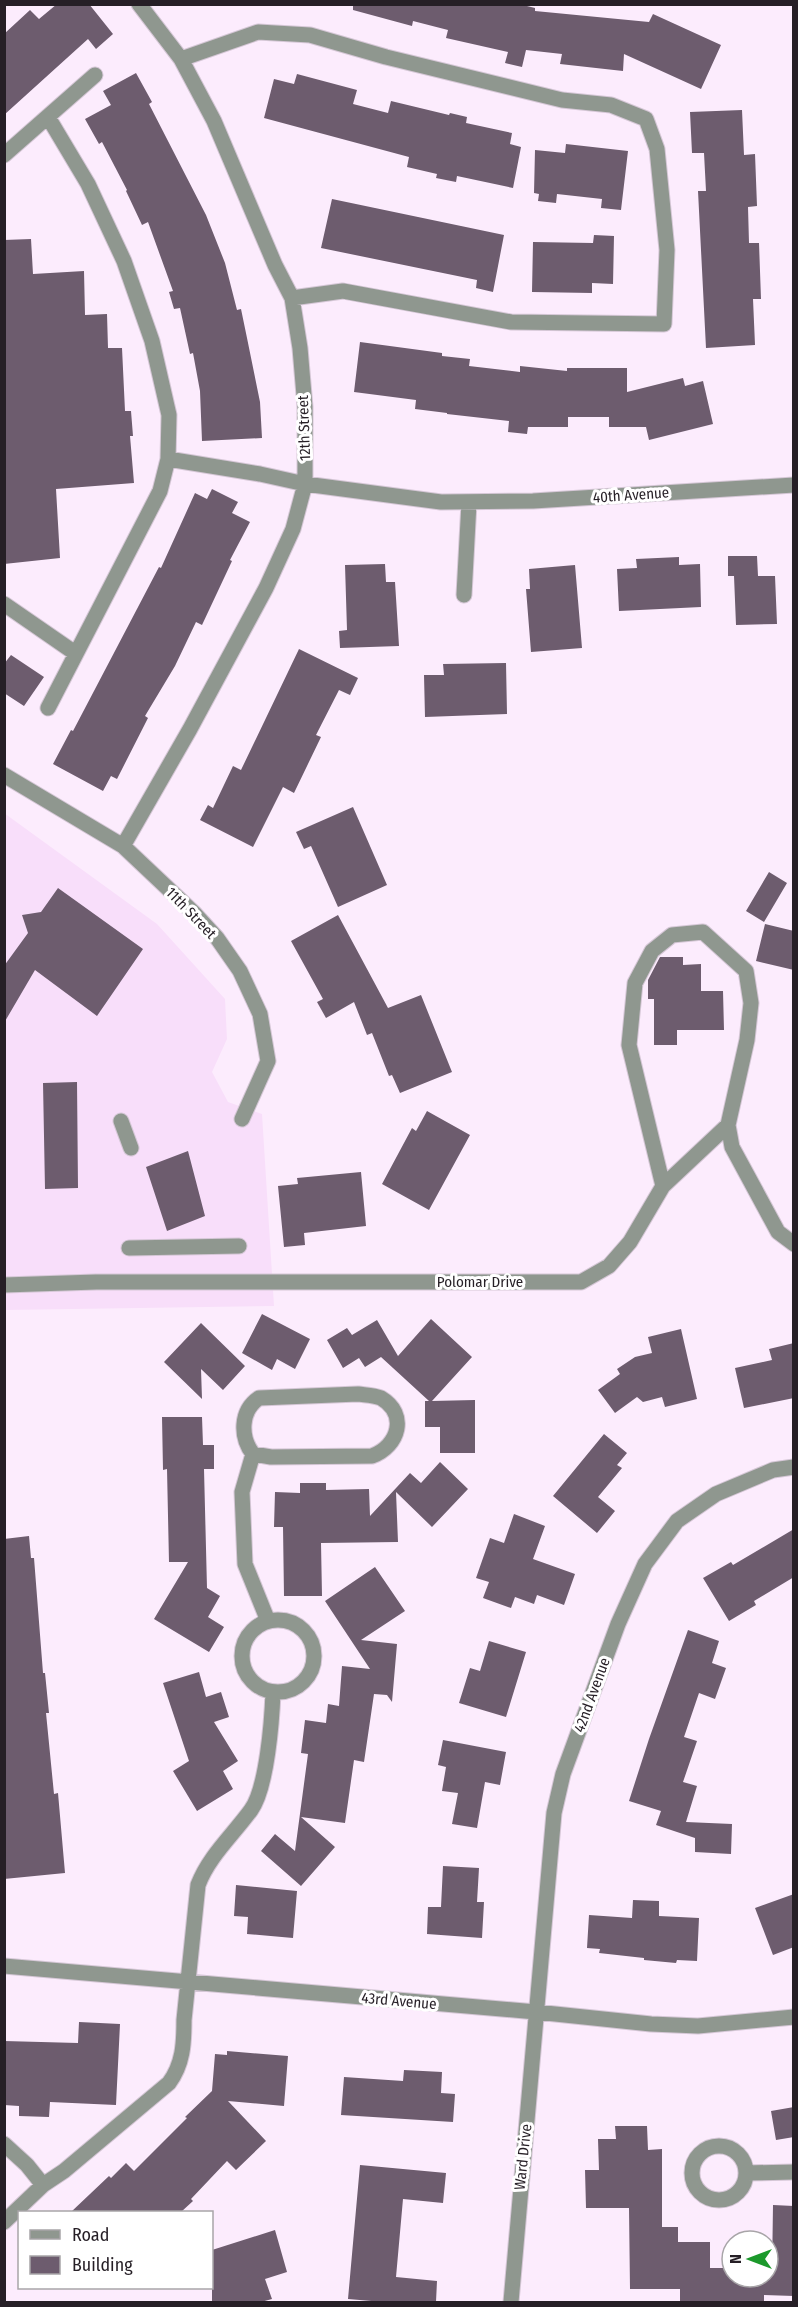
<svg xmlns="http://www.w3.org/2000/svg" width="798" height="2307" viewBox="0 0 798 2307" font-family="'Fira Sans Condensed',sans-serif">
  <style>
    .built { fill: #f8defa }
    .building { fill: #6d5c6e }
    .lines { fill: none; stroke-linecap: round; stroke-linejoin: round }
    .minor-casing { stroke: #d5c7d6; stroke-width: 17 }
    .minor { stroke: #8f978f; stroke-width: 15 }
    .labels { text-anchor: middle; stroke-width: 6; stroke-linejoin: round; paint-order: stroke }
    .street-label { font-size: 15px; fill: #261f26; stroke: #fff }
  </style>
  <rect width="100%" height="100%" fill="#fcecfd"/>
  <path class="built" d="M4,813l153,111 68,75 2,40 -15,33 16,30 34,12 12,192 -269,4z"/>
  <path class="building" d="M57,4h32l24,30 -17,15 -8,-10 -84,76v-81l26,-24 9,9z
    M353,4h166l16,4v3l114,11 4,-8 68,31 -20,44 -77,-35 -1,17 -63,-7 2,-10 -36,-4 -4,17 -17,-4 3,-11 -62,-14 2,-8 -35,-9 -1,5 -59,-16z
    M136,73l16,29 -3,2 57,111 19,48 12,47 4,-1 6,29 13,64 2,36 -60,3 -2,-50 -7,-38 -3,1 -10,-46 -6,1 -5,-17 4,-1 -25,-69 -6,3 -16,-34 1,-1 -25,-48 -3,2 -14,-25 26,-14 -8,-14z
    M297,74l60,16 -4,14 35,9 3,-12 58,14 1,-2 17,4 -1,6 46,10 -2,11 11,3 -8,41 -56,-12 -1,6 -20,-4 1,-4 -30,-7 2,-10 -145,-39 10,-39 20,5z
    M742,110l2,45 11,-1 2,52 -9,1 1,36h10l2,56h-8l2,46 -49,3 -8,-157h8l-2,-38h-12l-2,-41z
    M566,144l62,7 -7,59 -20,-2 1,-9 -45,-5 -1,9 -18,-2 1,-7 -5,-1 1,-43 30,3z
    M332,199l172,36 -11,57 -17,-4 1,-8 -156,-32z
    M594,235l20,1 -1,48 -21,-1v10l-60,-1 1,-50 60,1z
    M31,239l2,35 51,-3 1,44 22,-1 1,34h14l3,63h6l2,25h-3l4,47 -78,6 4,69 -56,6v-324z
    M360,342l82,11v3l28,3 -1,7 51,6v-6l47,5v-3h60v24l56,-14 2,8 18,-5 10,43 -64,16 -3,-13h-37v-10h-41v10h-40l-1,7 -19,-2 1,-11 -62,-7v-1l-32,-4 1,-9 -62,-8z
    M212,489l26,13 -6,11 18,9 -20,38 2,1 -30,64 -6,-3 -21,44 -30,50 3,2 -31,61 -6,-3 -8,15 -50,-27 18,-34 2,1 86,-164 2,1 34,-75 12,6z
    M728,556h29l1,20h17l2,48 -41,1 -2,-49h-6z
    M679,557v8l21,-1 1,43 -82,4 -2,-42 20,-1 -1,-9z
    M385,564l1,18h9l4,64 -59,2 -1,-17 8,-1 -2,-65z
    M575,565l7,83 -51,4 -5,-63h4l-1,-20z
    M299,649l59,29 -8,17 -11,-5 -23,45 5,2 -27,56 -11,-6 -30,60 -53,-27 8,-15 5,3 20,-42 8,4z
    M11,655l33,22 -20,29 -20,-13v-29z
    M506,663l1,51 -82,3 -1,-42h20l-1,-11z
    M353,807l34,78 -49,22 -27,-61 -7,3 -8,-17z
    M769,872l18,11 -23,39 -18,-11z
    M58,888l85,61 -46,67 -62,-46 -31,53v-57l24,-33 -6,-18 19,-3z
    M338,915l50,93 33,-13 31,77 -52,21 -8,-18 -3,1 -17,-43 -5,2 -13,-33 -28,16 -9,-16 6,-3 -32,-58z
    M765,924l29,7v39l-38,-9z
    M660,957h23v8l18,-1v27h22l1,39h-47v15h-23v-46h-6v-19z
    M77,1082l1,106 -33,1 -2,-106z
    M427,1111l43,24 -41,75 -47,-26 30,-56 4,3z
    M188,1151l17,65 -38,15 -21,-64z
    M361,1172l5,54 -62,7 1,12 -21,2 -6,-61 20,-2 -1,-6z
    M262,1314l48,25 -15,30 -18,-10 -5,11 -30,-17z
    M431,1319l41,38 -40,44 43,-1v53h-35v-26h-15v-26h4l-48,-44 -16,10 -6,-9 -16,10 -16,-28 20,-12 5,7 25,-15 21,36z
    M201,1323l44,43 -22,24 -22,-21 1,30 -38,-37z
    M681,1329l16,70 -32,8 -3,-10 -19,5 -6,-5 -22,16 -17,-23 22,-16 -3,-5 18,-12 17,-4 -4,-16z
    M794,1343v55l-50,10 -9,-40 37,-8 -3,-11z
    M162,1417h40l1,28h11v24h-10l3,119 13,8 -12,21 16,10 -15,25 -55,-33 34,-57h-19l-2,-93 -4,1z
    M604,1434l23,19 -10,12 5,3 -24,29 17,14 -18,22 -44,-37z
    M440,1462l28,27 -36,38 -36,-35 2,50 -77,1 1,53h-38l-1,-69h-9l1,-35 25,1v-10h26v7l43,-1 1,27 40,-43 11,10z
    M514,1514l31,12 -12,33 42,15 -11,31 -27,-10 -3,9 -19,-7 -4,11 -28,-10 6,-16 -13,-4 14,-40 14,5z
    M794,1529v48l-40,24 2,4 -27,16 -26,-43 28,-16 2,3z
    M29,1536l2,22h3l9,115h2l4,40h-3l8,81 4,-1 7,80 -61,6v-340z
    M375,1567l30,44 -44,29 36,4 -5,58 -5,-7 -13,-1 -10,68 -10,-2 -9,63 -44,-6 34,30 -34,39 -40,-35 14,-17 20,17 13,-97 -7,-1 4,-33 21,3 2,-19 11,2 3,-40 28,3 -45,-68z
    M688,1630l31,11 -7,22 14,5 -11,31 -16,-6 -15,44 13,4 -14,41 14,4 -11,36 46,2 -1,30 -36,-2v-14l-39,-13 5,-14 -32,-10 20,-62z
    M489,1641l37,11 -20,65 -47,-14 11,-35 10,3z
    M199,1672l7,25 15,-5 8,25 -15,5 24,39 -15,10 10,18 -36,22 -24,-40 16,-10 -26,-78z
    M443,1740l63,12 -6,33 -15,-3 -8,46 -25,-4 6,-31 -16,-2 4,-24 -8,-2z
    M443,1866l36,2 -2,34h7l-2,36 -55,-4 1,-27h13z
    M236,1885l61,6 -4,47 -46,-4 1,-17 -14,-1z
    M794,1894v53l-21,8 -18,-47z
    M633,1900l26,1v15l40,2 -2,43 -20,-1 -1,3 -32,-3v-2l-45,-5 1,-4 -13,-1 2,-33 43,3z
    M79,2022l41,2 -4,81 -66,-3 -1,15 -30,-1v-10l-15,-1v-64l74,2z
    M227,2051l61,5 -4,50 -56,-5 38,40 -30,29 -9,-9 -36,38 2,2 -12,11h-110l38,-36 2,2 15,-15 8,8 53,-53 -2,-1 27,-26 3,-37 12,1z
    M404,2070l38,2 -1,21 14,1 -2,28 -112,-7 3,-38 59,4z
    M794,2107v30l-18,3 -5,-29z
    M615,2126h32l1,24 14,-1v78h16v15h32v26h22v9h36v-5l4,1 1,-68 21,1v90l-30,-1v7h-84v-13h-50l-1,-81h-43l-1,-38h14l-1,-31h18z
    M360,2165l86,8 -3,30 -40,-4 -7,78 41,4 -1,21h-53l-35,-3z
    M275,2230l12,42 -22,7 7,20 -11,3h-49v-52z"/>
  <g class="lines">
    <defs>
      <path id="minor" d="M181,59l77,-27 52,3 76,22 176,43 49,5 35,14 11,30 10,101 -3,74 -153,-2 -168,-31 -51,7
        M48,117l40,67 36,77 28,80 17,74 -1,44 -8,32 -112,217
        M4,155l91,-80
        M168,459l92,15 45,10 136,18 92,-1 261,-16
        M464,595l5,-92
        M4,604l71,49
        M4,775l119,71 72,68 22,24 23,33 20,43 8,47 -26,58
        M123,846l67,-117 76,-141 27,-59 12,-45v-77l-5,-59 -8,-50 -17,-33 -61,-144 -33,-62 -42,-55
        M121,1121l10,27
        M728,1125l4,22 46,85 16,12
        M129,1248l110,-2
        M4,1285l92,-3h485l28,-16 21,-24 33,-56 65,-61 19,-85 4,-37 -5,-32 -43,-39 -31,3 -20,16 -17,32 -6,62 34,141
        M358,1394c7,1 16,1 23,4 27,16 18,48 -9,58l-101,1 -18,-3c-13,-17 -13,-43 6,-56z
        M253,1454l-11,38 3,72 23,57
        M242 1656a36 36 0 1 1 72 0a36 36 0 1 1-72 0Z
        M4,1966l532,46 115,12 47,2 96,-9
        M4,2144l23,21 16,20
        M692 2173a27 27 0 1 1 54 0a27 27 0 1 1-54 0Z
        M746,2173l48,-1
        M4,2222l39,-37 21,-14 105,-88c14,-19 15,-39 15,-63l14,-135c11,-29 35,-50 53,-75 16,-22 21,-90 22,-118
        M511,2302l43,-489 9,-39 55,-150 27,-60 32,-43 39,-27 57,-24 21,-3"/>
    </defs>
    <use href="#minor" class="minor-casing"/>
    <use href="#minor" class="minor"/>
  </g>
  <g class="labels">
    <g class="street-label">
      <text transform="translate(304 428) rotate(-92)" y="5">12th Street</text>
      <text transform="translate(631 495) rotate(-4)" y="5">40th Avenue</text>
      <text transform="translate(191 913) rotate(46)" y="5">11th Street</text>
      <text x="480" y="1287">Polomar Drive</text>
      <text transform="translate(592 1695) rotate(-70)" y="5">42nd Avenue</text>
      <text transform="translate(399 2001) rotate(5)" y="5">43rd Avenue</text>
      <text transform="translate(523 2157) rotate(-84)" y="5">Ward Drive</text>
    </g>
  </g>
  <rect width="798" height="2307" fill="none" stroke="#261f26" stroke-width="12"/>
  <rect x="18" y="2211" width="195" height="78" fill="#ffffff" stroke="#a8a5a8" stroke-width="1.5"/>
  <rect x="30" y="2230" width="30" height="9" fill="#8f978f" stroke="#a8a5a8" stroke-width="1.5"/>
  <text x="72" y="2241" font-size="18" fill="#261f26">Road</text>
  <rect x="30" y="2256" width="30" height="18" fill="#6d5c6e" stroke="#a8a5a8" stroke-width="1.5"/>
  <text x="72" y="2271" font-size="18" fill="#261f26">Building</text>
  <g transform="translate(750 2259) rotate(270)"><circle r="28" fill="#ffffff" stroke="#a8a5a8" stroke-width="1.5"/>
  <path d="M0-4.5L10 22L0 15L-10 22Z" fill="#1c992c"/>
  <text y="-9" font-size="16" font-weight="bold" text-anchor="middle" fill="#261f26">N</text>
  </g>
</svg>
